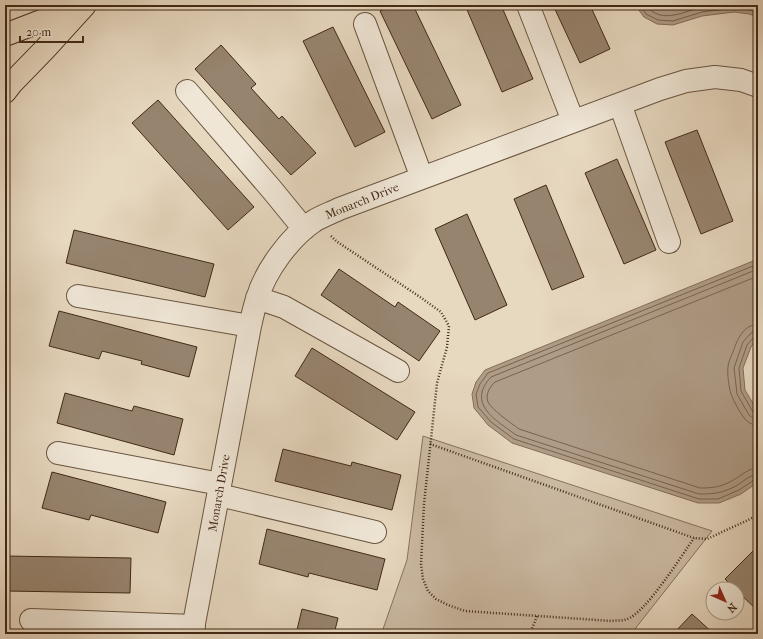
<svg xmlns="http://www.w3.org/2000/svg" width="763" height="639" viewBox="0 0 763 639" font-family="'IM FELL French Canon',serif">
  <style>
    .green { fill: #cbbaa3; stroke: #86725d }
    .water { fill: #af9c87; stroke: #836e5a }
    .lines { fill: none; stroke-linecap: round; stroke-linejoin: round }
    .shore { stroke: #78624f; stroke-width: 1 }
    .building { fill: #97846f; stroke: #412917 }
    .minor-casing { stroke: #6a5541; stroke-width: 24 }
    .highway-casing { stroke: #412917; stroke-width: 24 }
    .path { stroke: #412917; stroke-width: 2.5; stroke-dasharray: 1 2; stroke-linecap: butt }
    .minor { stroke: #efe6d6; stroke-width: 22 }
    .highway { stroke: #e7d8c0; stroke-width: 22 }
    .labels { text-anchor: middle; stroke-width: 3; stroke-linejoin: round; paint-order: stroke }
    .street-label { font-size: 12px; fill: #412917; stroke: #efe6d6 }
  </style>
  <rect width="100%" height="100%" fill="#e7d8c0"/>
  <filter id="stains"><feTurbulence type="fractalNoise" baseFrequency=".005" numOctaves="4"/><feColorMatrix values="0 0 0 0 .2 0 0 0 0 .09 0 0 0 0 .02 0 0 0 .5 -.17"/></filter>
  <radialGradient id="worn" r=".72"><stop offset=".6" stop-color="#630" stop-opacity="0"/><stop offset="1" stop-color="#630" stop-opacity=".3"/></radialGradient>
  <path class="green" d="M423,436l289,95 -81,103h-239l-10,-2 25,-72z"/>
  <path class="water" d="M635,5h123v12l-9,-3 -15,-2 -32,4 -29,9 -16,-1 -13,-7z
    M758,259v78l-7,10 -8,21 2,22 12,20 1,1v71l-17,12 -22,9h-21l-186,-60 -24,-18 -14,-17 -2,-14 4,-12 9,-12z"/>
  <g class="lines">
    <path class="shore" d="M640,5l6,9 12,6 15,1 29,-9 32,-4 16,2 8,3
      M646,5c13,19 35,8 53,3 6,-2 12,-2 19,-3
      M758,264l-270,109 -8,11 -4,10 2,13 13,15 23,17 185,60h19l21,-9 15,-10 4,-1
      M758,269l-267,108c-25,27 5,43 25,58l183,59c16,0 23,-1 37,-8 7,-4 13,-11 22,-12
      M758,276l-263,106c-5,5 -10,12 -7,20 4,8 23,21 31,27l181,59c14,0 22,-1 35,-9 7,-4 14,-11 23,-11
      M758,324c-15,1 -21,16 -25,28 -2,5 -5,10 -5,15 -1,6 1,21 3,27 2,6 11,23 16,27 3,3 7,4 11,4
      M758,330l-4,1 -3,2 -8,9 -9,26 3,26 12,21 4,3 5,1
      M758,335l-4,2 -7,8 -8,23 2,23 12,21 2,2h3"/>
  </g>
  <path class="building" d="M393,5h20l48,100 -29,14 -52,-108z
    M465,5h36l32,74 -31,13z
    M553,5h37l20,44 -30,14z
    M333,27l52,105 -30,15 -52,-106z
    M221,45l35,39 -5,4 28,31 3,-3 34,37 -25,22 -96,-106z
    M158,100l96,107 -26,23 -96,-107z
    M697,130l36,91 -32,13 -36,-92z
    M617,159l39,91 -32,14 -39,-91z
    M546,185l38,92 -32,13 -38,-91z
    M467,214l40,91 -32,15 -40,-91z
    M74,230l140,34 -9,33 -139,-34z
    M339,269l56,38 3,-5 42,29 -21,30 -98,-66z
    M59,311l138,36 -8,30 -48,-13 1,-3 -40,-10 -3,8 -50,-13z
    M312,348l103,64 -18,28 -102,-64z
    M65,393l67,18 2,-5 49,13 -9,36 -117,-32z
    M283,449l68,17 1,-4 49,13 -9,35 -117,-29z
    M52,472l114,30 -8,31 -67,-18 -2,5 -47,-12z
    M267,529l118,30 -8,31 -68,-17 -1,4 -49,-13z
    M758,546v65l-21,-20v-2h-2l-10,-10z
    M5,556l126,2 -1,35 -125,-2z
    M302,609l36,9 -4,16h-38z
    M692,614l22,20h-41z"/>
  <g class="lines">
    <defs>
      <path id="minor" d="M528,5l45,116
        M365,24l57,154
        M187,91l86,100 31,38
        M620,104l49,138
        M78,296l172,30
        M257,298l27,9 114,64
        M58,453l162,31
        M219,495l156,37
        M31,620l163,6
        M192,634l58,-308c2,-9 4,-18 7,-27 8,-28 33,-62 57,-78 8,-5 17,-8 25,-12l321,-120 26,-8 29,-4 26,3 17,6"/>
      <path id="highway" d="M5,35l78,-30
        M5,92l7,-9 33,-34 40,-44"/>
    </defs>
    <use href="#minor" class="minor-casing"/>
    <use href="#highway" class="highway-casing"/>
    <path class="path" d="M331,236l5,5 84,56 21,15 8,14 -2,21 -10,36 -13,121 -3,60 2,15 5,12 8,8 12,6 17,6 147,10c5,-1 11,0 15,-2 18,-5 55,-64 67,-81
      M430,444l264,94 13,1 39,-18 12,-6
      M530,634l7,-18"/>
    <use href="#minor" class="minor"/>
    <use href="#highway" class="highway"/>
  </g>
  <g class="labels">
    <g class="street-label">
      <text transform="translate(362 201) rotate(-22)" y="4">Monarch Drive</text>
      <text transform="translate(219 493) rotate(-80)" y="4">Monarch Drive</text>
    </g>
  </g>
  <rect width="763" height="639" fill="none" stroke="#e7d8c0" stroke-width="20"/>
  <rect x="6" y="6" width="751" height="627" fill="none" stroke="#412917" stroke-width="2"/>
  <rect x="10" y="10" width="743" height="619" fill="none" stroke="#412917"/>
  <g transform="translate(725 601) rotate(135)"><circle r="19" fill="#efe6d6" stroke="#a99a8a"/>
  <path d="M0-3L7 15L0 10L-7 15Z" fill="#8f2418"/>
  <text y="-6" font-size="11" font-weight="bold" text-anchor="middle" fill="#412917">N</text>
  </g>
  <path d="M20 36v6h63v-6" fill="none" stroke="#412917" stroke-width="2"/>
  <text x="26" y="36" font-size="12" fill="#412917" stroke="#efe6d6" stroke-width="3" paint-order="stroke">20 m</text>
  <rect width="100%" height="100%" filter="url(#stains)"/>
  <rect width="100%" height="100%" fill="url(#worn)"/>
</svg>
